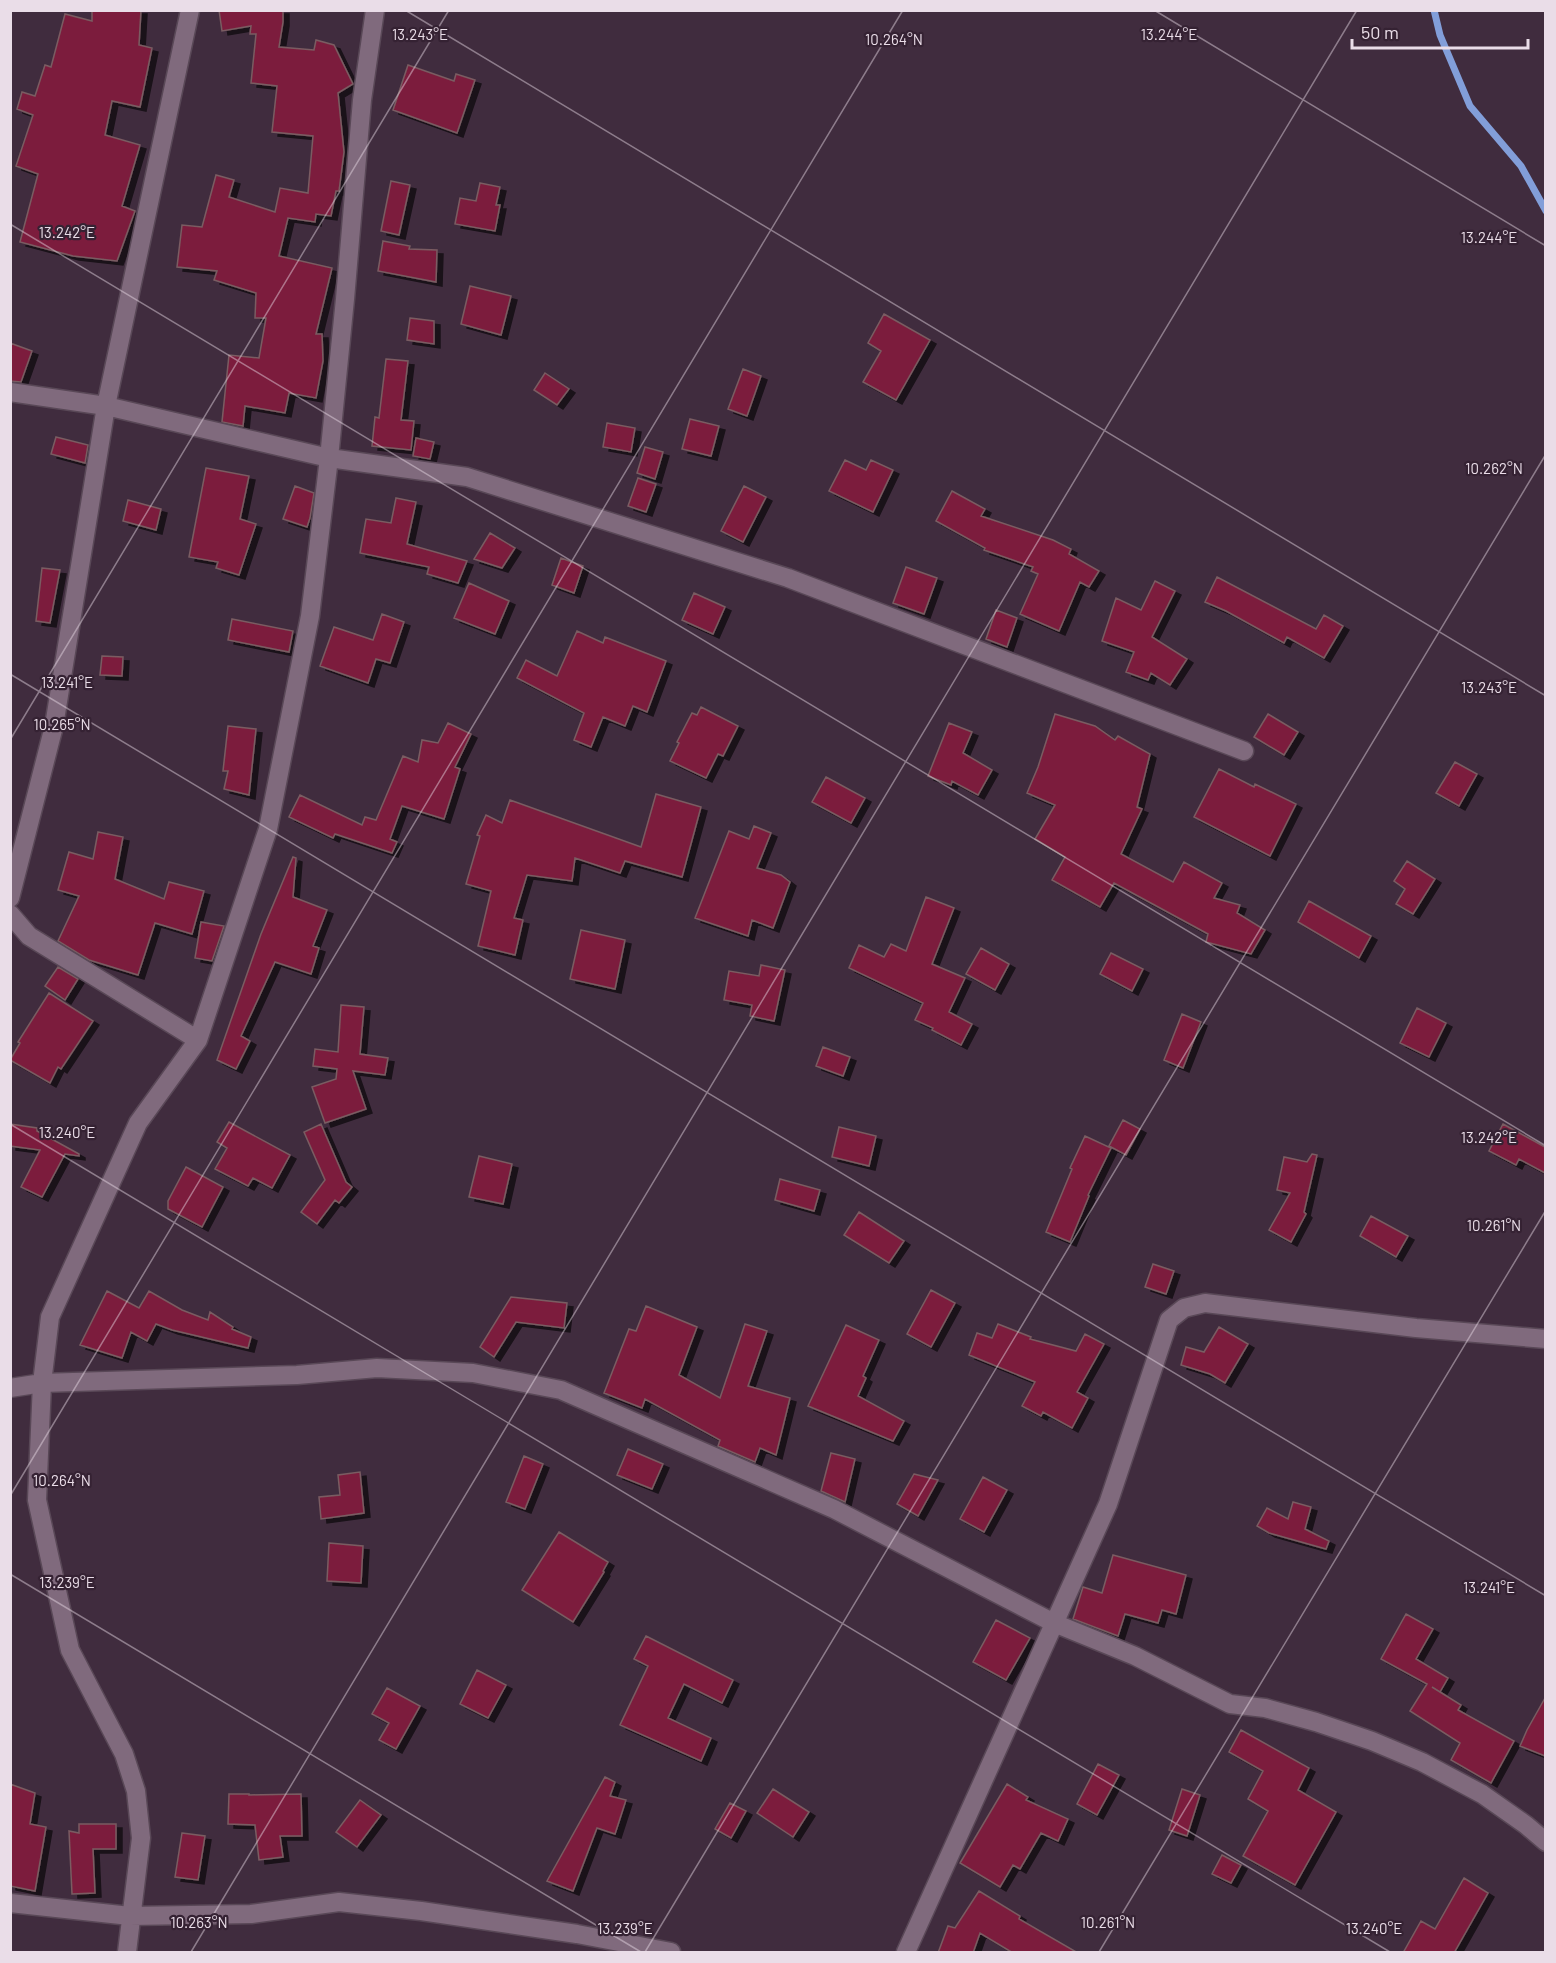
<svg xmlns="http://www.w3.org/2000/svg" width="1556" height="1963" viewBox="0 0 1556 1963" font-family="Barlow,sans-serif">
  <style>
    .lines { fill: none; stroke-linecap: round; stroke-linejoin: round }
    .stream { stroke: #829ed9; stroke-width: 7 }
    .building { fill: #7c1e3d; stroke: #7a5c62; stroke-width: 1.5; filter: url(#shadow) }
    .minor-casing { stroke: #594857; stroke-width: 21 }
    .minor { stroke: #806a7d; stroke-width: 18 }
    .ticks { fill: none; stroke: #eadde8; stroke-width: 1.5; stroke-opacity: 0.45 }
    .ticks-label { font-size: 15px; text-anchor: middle; fill: #eadde8; stroke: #352233; stroke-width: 4.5; stroke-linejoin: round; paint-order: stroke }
  </style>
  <defs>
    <filter id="shadow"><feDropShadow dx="6" dy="4" stdDeviation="0" flood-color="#0009"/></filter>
  </defs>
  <rect width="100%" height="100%" fill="#402c3e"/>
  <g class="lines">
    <path class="stream" d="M1434,10l6,25 30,71 51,60 25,45"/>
  </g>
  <path class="building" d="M92,10h49l-2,35 13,3 -12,59 -28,-6 -7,34 35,10 -18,61 13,5 -18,50 -44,-5 -53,-14 18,-68 -22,-8 17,-51 -16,-6 5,-17 13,4 10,-31 6,2 14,-53 27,7z
    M219,10h64v12l-4,25 35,3 2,-10 18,5 19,39 -15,9 6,59 -5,39h-3l-5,25 -15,-2 -1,8 -27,-4 -9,38 53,12 -16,66h6l1,27 -7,37 -27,-5 -4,20 -40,-7 -2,20 -21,-4 7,-67 30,3 7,-40h-11l1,-25 -42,-13 3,-9 -40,-4 5,-42 20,2 14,-52 18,5 -5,17 46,15 5,-24 28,5 5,-57 -41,-4 5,-46 -26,-3 5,-49h-6l1,-8 -29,5z
    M408,65l46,16 2,-7 19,6 -18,53 -64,-23z
    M391,181l19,4 -11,50 -18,-4z
    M480,183l20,4 -4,18h4l-5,26 -40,-7 5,-26 16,3z
    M383,241l27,5 -1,3 28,1 -1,32 -58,-11z
    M470,286l41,10 -10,39 -40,-11z
    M884,314l46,26 -34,60 -33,-18 18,-31 -13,-8z
    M410,318l24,3v23l-27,-4z
    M10,343l22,8 -11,31 -11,-1z
    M386,359l22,2 -7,59 13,1 -3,29 -39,-4 3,-29 4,1z
    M743,369l18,7 -14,40 -19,-7z
    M545,373l24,16 -12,16 -23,-15z
    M690,419l29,7 -8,30 -29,-7z
    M607,423l28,5 -4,24 -28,-5z
    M56,437l32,8 -3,18 -34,-9z
    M416,438l18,4 -4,17 -17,-3z
    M645,447l18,5 -8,27 -18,-6z
    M845,460l21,10 5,-10 22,10 -20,42 -44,-21z
    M206,468l43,8 -9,43 16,5 -17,51 -23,-7 2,-6 -29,-5z
    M638,478l18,6 -10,28 -18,-6z
    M295,486l19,7 -4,25 -3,9 -24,-8z
    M744,486l22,11 -23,45 -22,-11z
    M952,491l33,18 -4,7 72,24 18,9 -2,5 30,17 -10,16 -9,-5 -21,49 -39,-17 18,-40 -7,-3 2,-4 -49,-17 1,-2 -49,-27z
    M396,498l20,4 -9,42 60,17 -9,22 -31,-9 2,-7 -69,-14 6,-34 25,4z
    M128,500l33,9 -5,21 -33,-9z
    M490,533l25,15 -13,20 -28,-9z
    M561,558l22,8 -9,27 -22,-8z
    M906,567l31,11 -13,36 -31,-11z
    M42,568l18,2 -10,53 -14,-2z
    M1217,577l99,52 8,-14 19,11 -19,32 -37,-21 -3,6 -58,-32 -21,-9z
    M1155,581l20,10 -23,46 35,22 -17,26 -19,-12 -3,7 -22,-8 8,-20 -32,-11 14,-43 25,12z
    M469,583l40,18 -14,33 -41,-16z
    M694,593l31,14 -12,27 -31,-14z
    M996,610l21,8 -10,29 -21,-8z
    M382,614l22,8 -14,41 -14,-4 -8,24 -48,-17 14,-39 39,13z
    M232,619l61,12 -4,21 -61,-12z
    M577,631l26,12 2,-6 61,24 -19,51 -14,-6 -8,20 -22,-9 -12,30 -17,-7 10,-27 -67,-35 9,-18 31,16z
    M102,656l21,1 -1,19 -22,-1z
    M701,707l37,19 -15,30 -5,-2 -12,24 -36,-17 9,-18 -2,-1 15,-29 5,2z
    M1055,714l40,12 20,14 3,-4 32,18 -13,53 5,2 -21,45 52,28 11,-20 38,21 -8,15 26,7 -3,8 28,17 -14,24 -45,-12 2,-8 -94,-51 -14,24 -48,-27 13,-23 -30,-18 20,-34 -28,-12 11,-26z
    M1268,714l30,18 -14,23 -30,-18z
    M448,723l23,11 -16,33 5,2 -16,50 -42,-13 -12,33 7,3 -5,11 -57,-19 -2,4 -44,-21 11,-22 62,30 3,-8 11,3 27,-64 15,6 4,-22 16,3z
    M949,723l23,9 -9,21 29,17 -14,25 -26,-14 -1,4 -23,-9z
    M228,726l28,3 -7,66 -25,-6 4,-18h-5z
    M1455,762l22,12 -18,32 -23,-13z
    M1219,769l35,18 1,-3 41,20 -26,52 -76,-39z
    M826,777l39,21 -14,25 -39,-21z
    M656,794l45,13 -19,70 -57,-16 -5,12 -45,-15 -3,23 -45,-6 -13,43 9,2 -8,35 -37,-9 13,-55 -25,-7 14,-48 -3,-1 9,-20 16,8 8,-23 131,47z
    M754,826l17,7 -14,35 24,7 9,7 -17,46 -21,-8 -4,16 -53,-18 34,-87 20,8z
    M98,832l25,5 -8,42 49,20 5,-17 35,9 -12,43 -37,-11 -17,52 -49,-15 -31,-19 21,-45 -21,-6 11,-38 24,7z
    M293,857l3,1 -3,39 34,13 -14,36 6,2 -8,26 -36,-12 -34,74 9,5 -14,28 -19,-9 44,-126z
    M1407,861l28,18 -22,35 -17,-10 9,-15 -11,-8z
    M926,897l28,11 -22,56 33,14 -16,34 23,12 -11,21 -29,-15 1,-2 -18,-8 8,-17 -74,-35 10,-23 25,12 7,-13 15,7z
    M1309,901l62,35 -12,22 -61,-36z
    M201,922l23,4 -12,35 -17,-3z
    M581,930l44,10 -10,49 -45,-10z
    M981,948l28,16 -14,26 -29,-16z
    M1111,953l32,16 -11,22 -32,-17z
    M761,965l24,5 -11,51 -24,-5 2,-11 -28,-5 5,-29 30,5z
    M58,967l20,12 -13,21 -20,-14z
    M49,993l44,28 -32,48 -3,-2 -8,16 -40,-23 10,-17 -2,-1z
    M341,1005l23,2 -4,47 28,4 -3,17 -32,-4 13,38 -41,14 -13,-36 24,-8 1,-10 -24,-3 2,-17 23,3z
    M1417,1008l29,15 -17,34 -29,-14z
    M1182,1014l19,8 -18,46 -19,-8z
    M823,1047l27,10 -7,19 -27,-10z
    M1123,1120l17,9 -14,26 -17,-9z
    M229,1122l61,33 -18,33 -19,-10 -5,8 -33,-17 12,-21 -10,-6z
    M10,1124l27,4v3l42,23v2l-14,-2 -23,43 -21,-10 19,-37 -30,-4z
    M321,1124l25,58 6,5 -13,16 -4,-3 -18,24 -16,-12 24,-32 -21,-48z
    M1503,1124l42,23v26l-26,-14 -3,6 -27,-14z
    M839,1127l37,9 -7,30 -37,-9z
    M1085,1136l26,12 -23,47 1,1 -19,46 -24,-10 26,-63 -2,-1z
    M1312,1154l5,1 -13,57 2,2 -15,28 -22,-12 21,-37 -13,-3 7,-33 23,5z
    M479,1156l33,8 -9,40 -34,-7z
    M186,1167l37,20 -21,40 -34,-18v-8z
    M780,1179l40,11 -6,21 -39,-11z
    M859,1212l45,29 -15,22 -45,-28z
    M1371,1216l37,20 -12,21 -36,-21z
    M1153,1264l21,7 -8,23 -21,-7z
    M931,1290l24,13 -24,44 -24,-13z
    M107,1291l32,17 10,-17 33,19 26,10 2,-8 23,15 -1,2 19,8 -3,11 -76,-18 -16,-6 -9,17 -16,-9 -9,26 -42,-13z
    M511,1297l56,6 -3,25 -48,-6 -22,35 -14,-10z
    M646,1306l51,21 -18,48 41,23 25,-74 22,7 -19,55 42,12 -14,57 -16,-7 -5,14 -37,-16 2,-6 -75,-41 -3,9 -38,-15 25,-64 7,2z
    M998,1324l33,13 -1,2 46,12 9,-17 19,10 -27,48 11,6 -16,30 -29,-16 -2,4 -19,-10 13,-24 -66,-27 8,-22 15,5z
    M846,1325l33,15 -16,36 3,2 -8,18 46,25 -11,20 -85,-35z
    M1219,1327l29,17 -23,39 -15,-9 -29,-9 5,-18 18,5z
    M628,1449l35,15 -11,25 -35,-14z
    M831,1453l24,6 -10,43 -24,-11z
    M524,1456l19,8 -18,45 -19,-7z
    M360,1472l4,41 -43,6 -2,-22 21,-2 -2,-20z
    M914,1474l24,6 -20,36 -21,-12z
    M983,1477l24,13 -23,42 -24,-13z
    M1293,1502l18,5 -6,22 24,12 -3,8 -57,-16 -12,-7 10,-18 21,11z
    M559,1532l49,30 -5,9 1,1 -31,50 -51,-32z
    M329,1543l34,3 -2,37 -34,-2z
    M1113,1555l73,20 -10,39 -14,-4 -4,13 -33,-9 -7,22 -45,-17 10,-32 19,6z
    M1406,1614l27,15 -17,30 32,19 -8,14 -8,-5 29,18 -3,5 56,31 -23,42 -40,-23 9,-17 -50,-32 17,-27 -46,-25z
    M996,1620l34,18 -24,42 -33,-18z
    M646,1636l87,44 -11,23 -38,-19 -16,34 43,20 -10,23 -81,-36 28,-59 -14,-7z
    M477,1670l29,15 -18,33 -28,-14z
    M387,1688l33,18 -24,43 -17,-9 10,-17 -17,-9z
    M1545,1698v58l-25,-10 7,-16z
    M1241,1730l68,38 -11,22 38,22 -41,73 -52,-29 25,-45 -20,-12 15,-28 -34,-19z
    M1098,1764l21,11 -22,40 -20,-11z
    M605,1777l10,5 -5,14 16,4 -11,34 -18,-6 -24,63 -26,-10z
    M10,1784l25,9 -5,31 16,3 -11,64 -25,-5z
    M1007,1784l21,13 -2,3 42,19 -10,22 -17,-8 -21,36 -7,-4 -13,22 -40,-24z
    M773,1789l36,23 -16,25 -36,-24z
    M1182,1789l18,6 -13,41 -18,-6z
    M229,1794h20v1l52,-1 1,42h-22l3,21 -24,3 -4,-35 -27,-1z
    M360,1800l21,15 -24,32 -21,-15z
    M730,1803l16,8 -15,27 -16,-9z
    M79,1824h37v25h-23l2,44 -23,1 -3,-63 10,2z
    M182,1833l23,3 -7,44 -23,-3z
    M1222,1855l19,10 -10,18 -19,-9z
    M1464,1878l24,15 -34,60h-51l18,-32 14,8z
    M979,1891l41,25 -1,3 59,34h-65l-33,-20 -7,20h-35l10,-27 7,2z"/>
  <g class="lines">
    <defs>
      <path id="minor" d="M10,392l96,14 223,52 138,19 321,101 456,173
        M10,898l44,-172 52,-320 84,-396
        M10,914l19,22 169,104
        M10,1388l32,-5 255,-8 80,-7 96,5 88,17 273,119 220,114 81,33 95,48 35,4 51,14 56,19 50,21 60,32 44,31 20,17
        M10,1903l120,13 121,-2 88,-12 82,9 156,23 94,18
        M127,1952l14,-114 -5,-47 -12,-37 -54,-104 -33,-150 5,-117 8,-66 88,-194 60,-83 70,-211 42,-213 19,-158 16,-159 17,-199 13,-90
        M906,1952l202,-448 61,-184 15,-12 21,-5 211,25 130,11"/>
    </defs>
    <use href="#minor" class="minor-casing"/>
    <use href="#minor" class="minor"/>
  </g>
  <path class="ticks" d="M405,10l1141,686M1154,10l392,236M10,224l1536,922M10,674l1536,922M10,740l439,-730M10,1124l1380,828M10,1496l893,-1486M10,1574l631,378M191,1952l1166,-1942M645,1952l901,-1498M1099,1952l447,-742"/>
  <g class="ticks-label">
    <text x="420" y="40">13.243°E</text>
    <text x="1169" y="40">13.244°E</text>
    <text x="894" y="45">10.264°N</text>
    <text x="67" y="238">13.242°E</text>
    <text x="1489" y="243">13.244°E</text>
    <text x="1494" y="474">10.262°N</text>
    <text x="67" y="688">13.241°E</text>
    <text x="1489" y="693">13.243°E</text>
    <text x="62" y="730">10.265°N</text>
    <text x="67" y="1138">13.240°E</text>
    <text x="1489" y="1143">13.242°E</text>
    <text x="1494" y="1231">10.261°N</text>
    <text x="62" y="1486">10.264°N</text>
    <text x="67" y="1588">13.239°E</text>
    <text x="1489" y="1593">13.241°E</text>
    <text x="199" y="1928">10.263°N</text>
    <text x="1108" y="1928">10.261°N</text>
    <text x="625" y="1934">13.239°E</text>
    <text x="1374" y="1934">13.240°E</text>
  </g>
  <rect width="1556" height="1963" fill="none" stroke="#eadde8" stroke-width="24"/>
  <path d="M1352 39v9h176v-9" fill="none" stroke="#eadde8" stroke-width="3"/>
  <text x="1361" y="39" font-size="18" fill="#eadde8" stroke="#352233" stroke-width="4.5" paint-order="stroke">50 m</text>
</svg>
